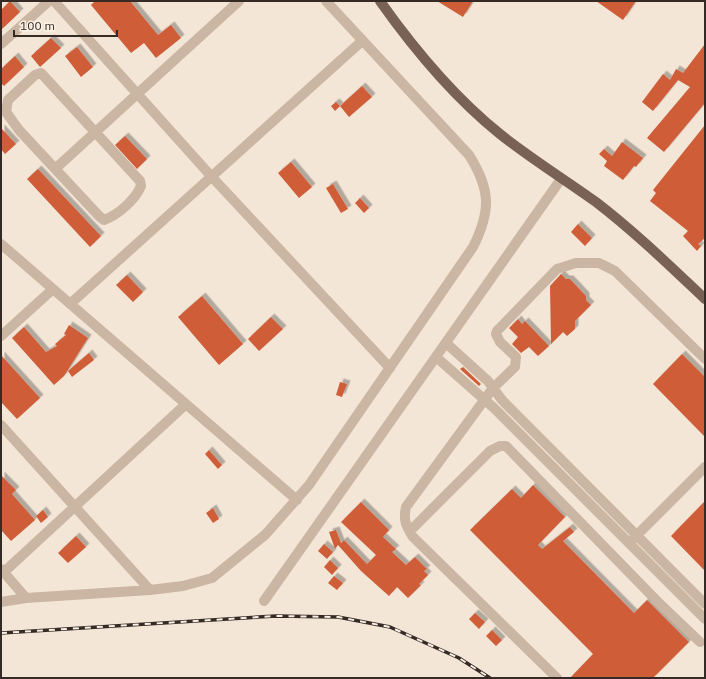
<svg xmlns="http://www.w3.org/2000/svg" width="706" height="679" viewBox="0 0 706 679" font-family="'IBM Plex Sans',sans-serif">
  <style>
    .building { fill: #cf5d39; filter: url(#shadow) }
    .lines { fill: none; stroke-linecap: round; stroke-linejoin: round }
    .minor { stroke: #cbb5a3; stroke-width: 10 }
    .major { stroke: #796155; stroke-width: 10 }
    .rail-casing { stroke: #362a25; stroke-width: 3.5 }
    .rail { stroke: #faf0e4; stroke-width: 2; stroke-dasharray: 6; stroke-linecap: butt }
  </style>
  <defs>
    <filter id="shadow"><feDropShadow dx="3.5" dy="-3.5" stdDeviation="0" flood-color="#0004"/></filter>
  </defs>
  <rect width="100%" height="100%" fill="#f3e6d7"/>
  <path class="building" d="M10,1l10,11 -19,18v-20z
    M95,1h35l28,34 13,-10 10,13 -25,20 -12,-15 -13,10 -40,-48z
    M437,1h36l-10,16z
    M596,1h40l-13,19z
    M51,38l10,10 -21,19 -9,-11z
    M705,44v59l-41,49 -17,-14 43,-51 -12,-7 -25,31 -11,-9 21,-28 7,6 6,-11 7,4z
    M77,47l16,20 -12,10 -16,-21z
    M15,56l9,11 -20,19 -3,-3v-14z
    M362,86l10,11 -23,20 -9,-11 -5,5 -4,-5 5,-4 4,4z
    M705,125v113l-7,6 3,2 -4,5 -14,-15 5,-5 -38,-30 6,-8 -3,-3z
    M1,128l15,16 -11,10 -4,-5z
    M125,136l22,23 -10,10 -22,-24z
    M622,142l21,16 -7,9 -2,-1 -11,14 -19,-14 3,-5 -8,-7 5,-5 8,7z
    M291,162l21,25 -13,11 -21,-25z
    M38,169l63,67 -11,11 -63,-68z
    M333,184l15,25 -7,4 -15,-25z
    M360,198l9,10 -5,5 -9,-10z
    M578,224l14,14 -7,8 -14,-14z
    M561,274l5,5h4l16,17v4l5,5 -16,16v8l-8,7 -4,-4 -12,12 -1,-58z
    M127,275l16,17 -10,10 -17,-17z
    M202,296l41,48 -24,21 -41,-48z
    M271,317l12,12 -24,22 -11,-12z
    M518,319l4,5 3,-3 24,25 -11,10 -9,-9 -8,6 -9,-9 6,-7 -9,-9z
    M69,325l19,13 -24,38 -10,9 -42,-47 12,-11 22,25 11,-6 -2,-2 11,-9 -2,-1z
    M89,353l5,7 -22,17 -4,-6z
    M682,354l23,23v60l-52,-53z
    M1,355l39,43 -23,21 -16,-17z
    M463,367l18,17 -2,2 -19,-17z
    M340,382l7,2 -5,13 -6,-2z
    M209,450l13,15 -4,4 -13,-15z
    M1,475l15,15 -4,4 23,26 -24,21 -10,-11z
    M533,485l32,32 -27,28 4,4 28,-22 4,5 -11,9 71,72 13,-13 42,42 -36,36h-83l23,-24 -123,-124 42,-41 9,9z
    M705,501v70l-34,-35z
    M361,502l28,28 -6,7 13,12 -4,3 14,13 9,-8 12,12 -3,2 4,4 -9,9 2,1 -13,13 -11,-11 -8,9 -28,-25 -23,-26 -3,4 -6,-17 7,-2 5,13 3,-3 23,24 9,-9 -35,-33z
    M213,508l6,11 -6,4 -7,-10z
    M43,510l5,7 -7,6 -5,-7z
    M76,536l10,11 -18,16 -10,-10z
    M324,544l9,8 -6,7 -9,-8z
    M330,560l8,8 -6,7 -8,-8z
    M334,576l9,7 -6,7 -9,-7z
    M475,613l10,9 -6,7 -10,-10z
    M492,630l10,10 -6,6 -10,-10z"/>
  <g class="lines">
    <path class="minor" d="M54,1l157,175 179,192
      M1,44l48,-43
      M41,73l99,108 1,5c-6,14 -23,29 -37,34l-5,-4 -80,-86 -13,-18 2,-12 27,-25z
      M55,169l184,-168
      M1,244l296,256
      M70,304l292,-263
      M1,336l52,-47
      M446,343l42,38 14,19 203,204
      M436,357l58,51 211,211
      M1,425l149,165
      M410,531l80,-80 10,-5h6l151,155 43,41
      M633,539l72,-72
      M1,569l25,29
      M4,572l182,-168
      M264,601l297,-422
      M1,602l25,-4 124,-8 33,-4 29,-8 53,-43 44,-50 164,-238c18,-36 18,-57 -4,-92l-143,-154
      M557,678l-144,-141c-7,-11 -10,-17 -7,-30l87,-119 22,-21 1,-10 -16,-15 -4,-8 1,-3 60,-62 19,-6h23l16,8 90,88"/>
    <path class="major" d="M380,1c34,48 74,96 120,133 30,24 64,45 96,68 39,30 74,64 109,97"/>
    <defs>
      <path id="rail" d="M1,633l275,-17 62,1 52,10 69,31 31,20"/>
    </defs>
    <use href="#rail" class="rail-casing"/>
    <use href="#rail" class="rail"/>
  </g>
  <rect width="706" height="679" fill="none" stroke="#362a25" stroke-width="4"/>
  <path d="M14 30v6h103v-6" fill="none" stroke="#362a25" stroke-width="2"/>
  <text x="20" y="30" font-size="12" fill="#362a25" stroke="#faf0e4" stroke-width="3" paint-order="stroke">100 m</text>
</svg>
